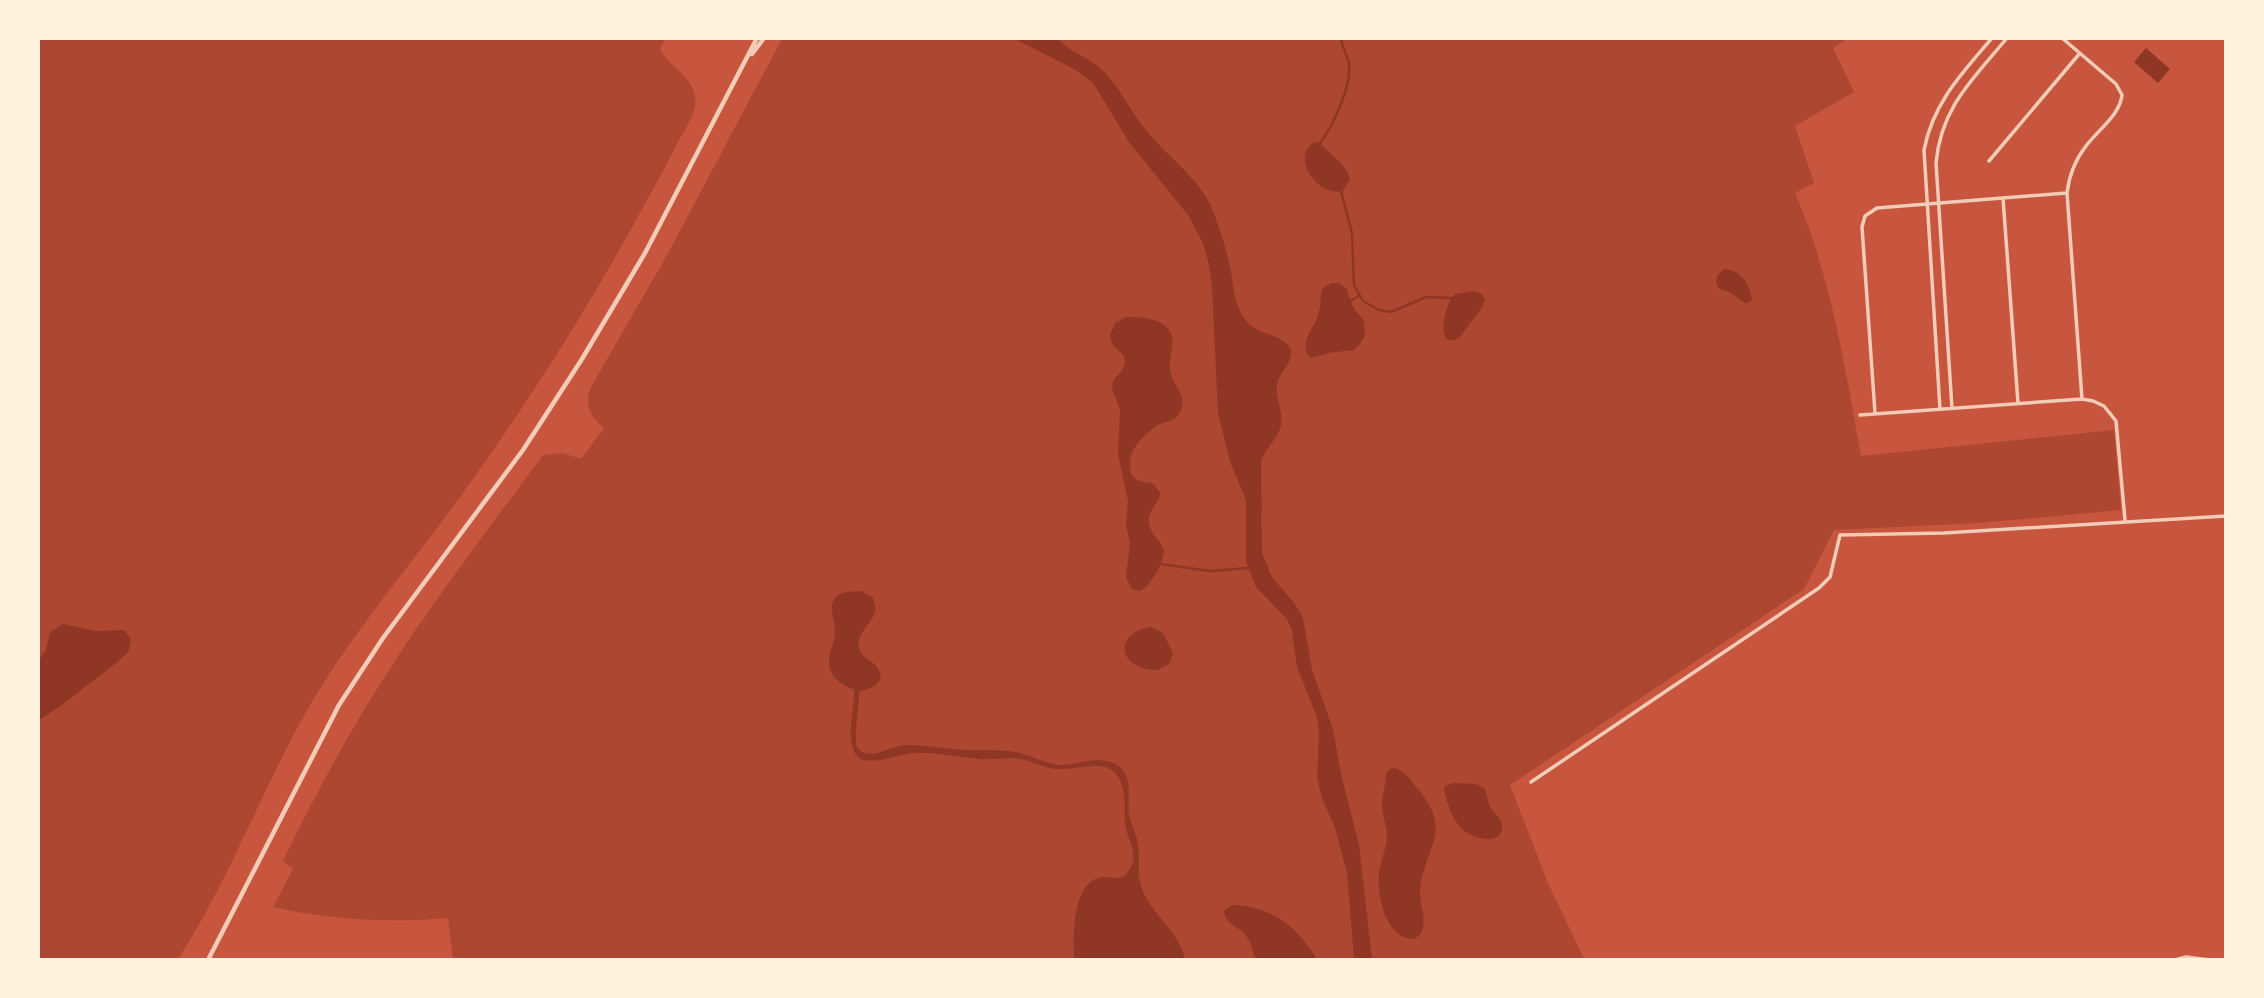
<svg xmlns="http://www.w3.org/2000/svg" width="2264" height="998" viewBox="0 0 2264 998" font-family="Manrope,sans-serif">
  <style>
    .green { fill: #ae4732 }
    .water { fill: #8f3625 }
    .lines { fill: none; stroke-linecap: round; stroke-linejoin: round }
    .stream { stroke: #8f3625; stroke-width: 2.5 }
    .minor { stroke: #f1ccb7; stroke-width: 3.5 }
    .tertiary { stroke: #f1ccb7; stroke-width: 4.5 }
  </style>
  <rect width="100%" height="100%" fill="#c8553d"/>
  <path class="green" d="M38,39h627l-5,10c10,20 39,29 35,57 -2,12 -10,23 -16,34 -12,24 -25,47 -38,71 -53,97 -113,192 -178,282 -45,62 -95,121 -137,186 -57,88 -90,191 -148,280h-139z
    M782,39h1065l-14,9 21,44 -59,34 19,57 -19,10c36,83 50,174 66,263l253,-26 7,80 -142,13 -145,7 -30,59 -294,196 38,98 36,76 -1131,1 -5,-42c-59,5 -117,2 -175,-11l20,-38 -10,-8c31,-64 64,-126 103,-186 48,-76 104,-148 157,-220l20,-2 18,6 23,-31c-14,-10 -20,-24 -13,-41l75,-130z"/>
  <path class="water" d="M1015,39h43c13,14 30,18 43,30 17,15 29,42 44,60 18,23 47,44 61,68 10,17 20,50 24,70 4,17 3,36 14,51 13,19 37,14 47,31 2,15 -11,21 -14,36 -2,15 8,28 3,44 -5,13 -16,20 -19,34l1,90 10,24 23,27 8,14 9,52 21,59 8,45 18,71 13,114h-18l-7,-86 -12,-45 -13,-30 -5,-20 2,-46 -2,-15 -20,-50 -5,-36 -5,-12 -31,-32 -10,-25v-62l-16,-38 -12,-49 -6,-126 -3,-22 -6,-22 -15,-28 -59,-73 -36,-59 -17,-13z
    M2146,48l24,21 -12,14 -24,-21z
    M1315,142l5,1c10,13 26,19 30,36l-7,12c-25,7 -54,-35 -28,-49z
    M1724,269c17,1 25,14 28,30l-2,3 -5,1 -14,-10 -13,-5 -2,-6 1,-6z
    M1331,283h8l7,5 7,19 11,14 1,15 -5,8 -6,6 -26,3 -17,5c-15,-14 5,-31 8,-46 2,-8 1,-15 3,-23z
    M1473,291l9,3 3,6 -2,6 -23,31c-27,18 -15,-39 -4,-43 5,-2 12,-1 17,-3z
    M1126,317c19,0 51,2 46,30 -1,10 -4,18 -1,27 3,13 16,21 10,36 -5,13 -16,10 -26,17 -16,12 -32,29 -22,50l6,4 13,2 8,9c0,13 -14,18 -11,32 2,11 12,16 15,26 0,12 -13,36 -24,41l-8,-2 -6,-12 4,-34 -4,-18 2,-24 -10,-47 2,-45 -8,-20 1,-8 10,-12 2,-6 -1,-7 -12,-12 -2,-9 5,-12z
    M861,591l11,6c12,21 -11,27 -13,45 -1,4 0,7 2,11 4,6 12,8 16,14 11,15 -6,23 -18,24 1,15 -7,50 -1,57 12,15 34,-4 50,-3 19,0 39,4 58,5 16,1 32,-1 48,2 16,2 30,12 46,13 17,1 38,-12 57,0 17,11 10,33 12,49 2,11 8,20 9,31 2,11 0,21 1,32 5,34 39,50 46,82h-111c-1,-21 -2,-73 24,-81 13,-4 24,7 32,-10 3,-4 4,-10 3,-15 0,-9 -6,-17 -7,-25 -3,-13 0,-25 -3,-38 -7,-38 -43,-19 -67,-21 -12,-1 -23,-8 -36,-10 -14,-2 -28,1 -42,0 -22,-2 -42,-7 -64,-6 -15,1 -45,14 -56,4 -14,-14 -3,-48 -4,-67 -10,-5 -21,-10 -24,-21 -4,-13 5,-25 5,-38 0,-11 -7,-24 0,-33 5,-7 17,-6 26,-7z
    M63,624l33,7 28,-1 7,9 -2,12 -13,12 -57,44 -20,13v-60l7,-10 4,-18z
    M1151,627l12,6 10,20 -4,11 -12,6c-39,0 -45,-37 -6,-43z
    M1395,768c12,4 15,12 23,21 36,44 7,56 2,101 -1,16 12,40 -6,49 -28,0 -37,-42 -35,-64 1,-13 7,-25 8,-38 0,-11 -5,-21 -5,-32 0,-11 4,-21 4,-32l4,-4z
    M1454,783l22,1 8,4c4,7 3,14 7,20 2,5 8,8 10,13 8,26 -28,19 -39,8 -10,-10 -15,-26 -18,-40l1,-3z
    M1232,905c40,1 65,22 85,54h-62c-2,-7 -3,-15 -8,-22 -7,-11 -21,-11 -23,-26z"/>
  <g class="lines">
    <path class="stream" d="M1320,143c12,-15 32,-58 29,-78 -1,-9 -7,-17 -8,-27
      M1341,191l11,42 2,52 9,16 16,9 12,2 35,-15 25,1
      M1350,301l9,-5
      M1161,564l49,7 38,-3"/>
    <path class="minor" d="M2062,38l54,46 6,11c-2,20 -24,35 -36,51 -11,14 -17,30 -19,47l15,206
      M1989,161l91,-108
      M2003,198l15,205
      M1952,408l-16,-245c5,-56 37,-84 71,-125
      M1940,409l-16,-259c9,-47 38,-77 68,-112
      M1875,413l-13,-186 3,-11 12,-8 190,-15
      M1860,415l222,-16 11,2 11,5 12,15 9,99
      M1531,782l288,-194 11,-11 10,-42 104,-2 282,-17
      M2175,960l11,-3 24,3"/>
    <path class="tertiary" d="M752,54l12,-16
      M208,960l131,-255 44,-67 140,-188 59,-91 63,-106 112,-215"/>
  </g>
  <rect width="2264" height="998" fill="none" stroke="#fff3e0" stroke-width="80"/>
</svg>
